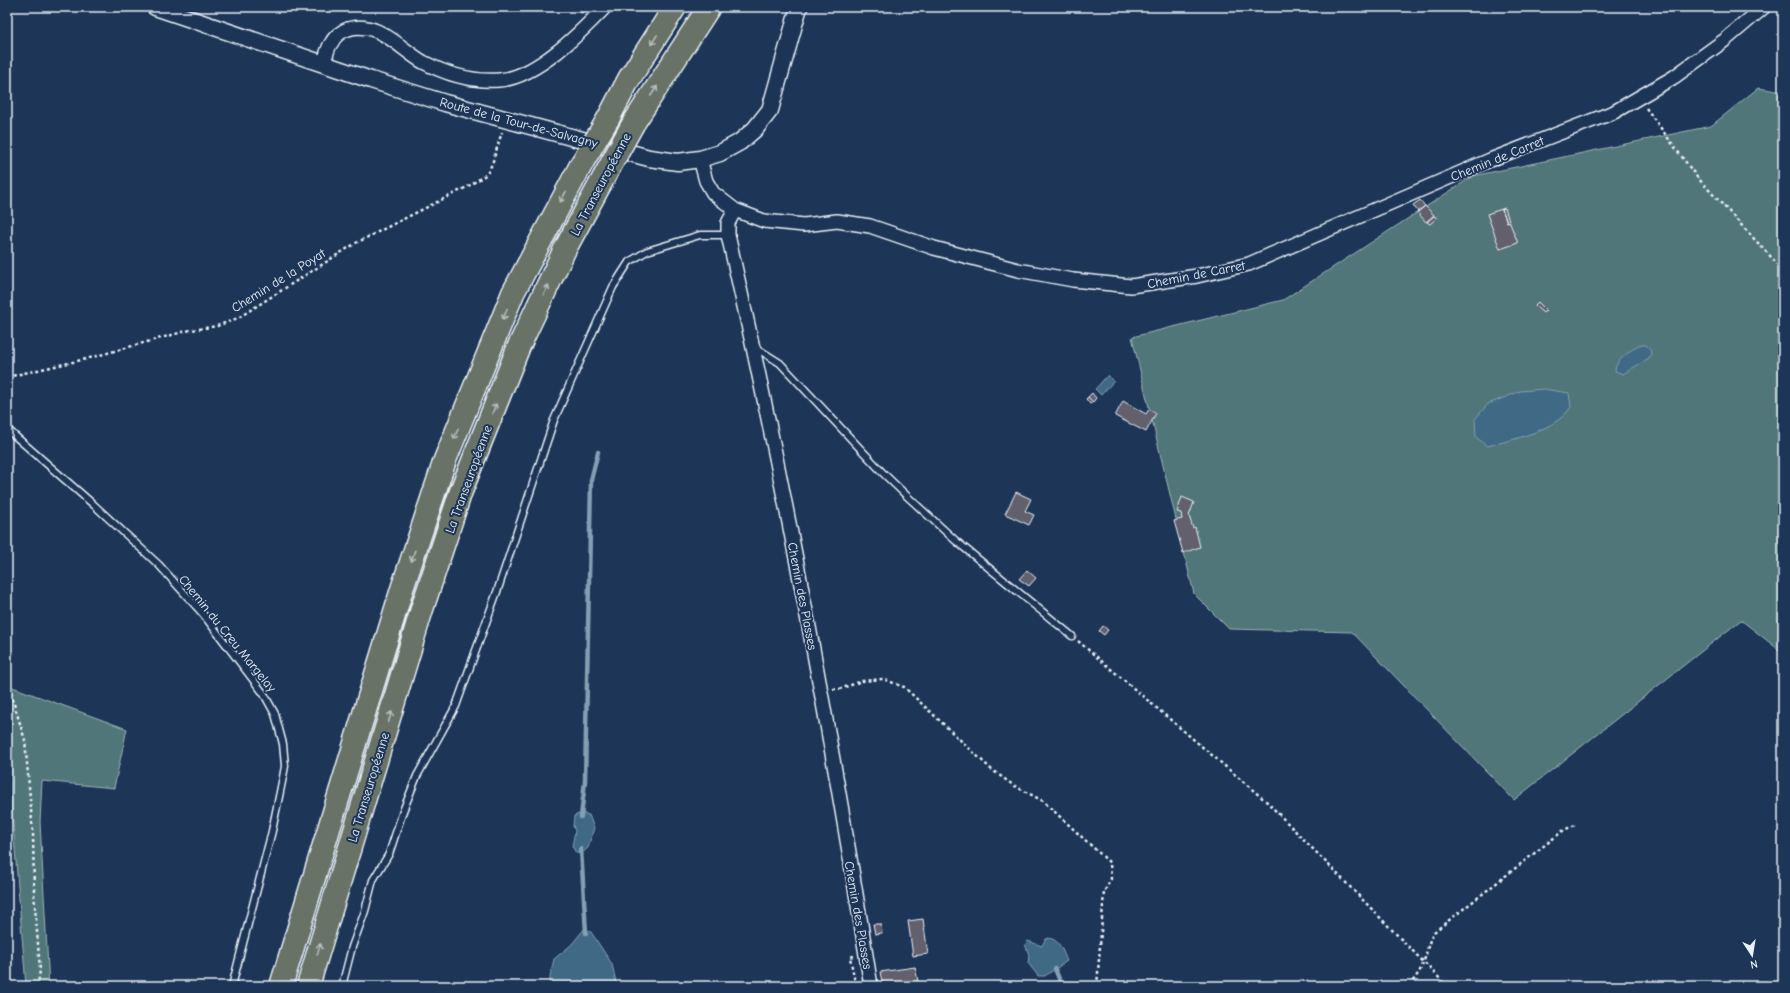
<svg xmlns="http://www.w3.org/2000/svg" width="1790" height="993" viewBox="0 0 1790 993" font-family="'Comic Neue',sans-serif">
  <style>
    .green { fill: #517679; stroke: #9cb4b8 }
    .water { fill: #3f6986; stroke: #839fb4 }
    .lines { fill: none; stroke-linecap: round; stroke-linejoin: round }
    .stream { stroke: #839fb4; stroke-width: 4.5 }
    .building { fill: #63606e; stroke: #e8f1f8 }
    .service-casing { stroke: #e8f1f8; stroke-width: 9 }
    .minor-casing { stroke: #e8f1f8; stroke-width: 16 }
    .tertiary-casing { stroke: #e8f1f8; stroke-width: 19 }
    .motorway-casing { stroke: #e8f1f8; stroke-width: 25 }
    .path { stroke: #e8f1f8; stroke-width: 2.5; stroke-dasharray: 3 3; stroke-linecap: butt }
    .service { stroke: #1d3557; stroke-width: 6 }
    .minor { stroke: #1d3557; stroke-width: 13 }
    .tertiary { stroke: #1d3557; stroke-width: 16 }
    .motorway { stroke: #697266; stroke-width: 22 }
    .motorway-bridge-casing { stroke: #e8f1f8; stroke-width: 25; stroke-linecap: butt }
    .motorway-bridge { stroke: #697266; stroke-width: 22 }
    .oneway { stroke: #b5bebe }
    .labels { text-anchor: middle; stroke-width: 4; stroke-linejoin: round; paint-order: stroke }
    .street-label { font-size: 13px; fill: #e8f1f8; stroke: #1d3557 }
  </style>
  <rect width="100%" height="100%" fill="#1d3557"/>
  <filter id="ink" filterUnits="userSpaceOnUse"><feTurbulence type="fractalNoise" baseFrequency=".025" numOctaves="2"/><feDisplacementMap in="SourceGraphic" scale="8" xChannelSelector="R" yChannelSelector="G"/><feConvolveMatrix kernelMatrix="1 2 1 2 8 2 1 2 1" color-interpolation-filters="sRGB"/></filter>
  <g filter="url(#ink)">
    <path class="green" d="M1758,88l25,4v561l-42,-33 -227,180 -162,-168 -123,-3 -35,-35 -62,-257 151,-37 190,-124 238,-50z
      M7,685l120,44 -13,59 -72,-7 -2,41 9,164h-23l-19,-236z"/>
    <path class="water" d="M1638,345h8l4,4 1,5 -2,4 -26,16 -8,-3c0,-11 16,-20 23,-26z
      M1108,375l6,6 -13,14 -6,-6z
      M1544,389l25,4 2,14c-15,23 -58,33 -84,39l-11,-9 -1,-18 13,-15 33,-13z
      M581,813l8,2 5,13 -6,20 -7,6 -5,-1 -4,-7 3,-15 -2,-5 1,-10z
      M585,928l6,4 21,32 5,22h-67v-10l4,-17 17,-14z
      M1048,938c12,1 15,14 19,23l-22,15h-7l-10,-13 1,-8 -4,-11 3,-3 14,5 3,-6z"/>
    <g class="lines">
      <path class="stream" d="M581,817l4,-36 6,-301 7,-28
        M581,849l5,84
        M1055,969l7,17"/>
    </g>
    <path class="building" d="M1420,200l5,6 -7,6 -5,-7z
      M1425,206l9,9 -8,7 -9,-10z
      M1505,208l4,13 -2,1 -5,-13z
      M1502,209l5,13 2,-1 9,22 -18,6 -13,-35z
      M1434,216l3,2 -7,6 -3,-2z
      M1538,302l8,8 -3,3 -8,-7z
      M1092,393l4,5 -3,4 -5,-5z
      M1088,397l5,5 -3,2 -4,-5z
      M1123,401l23,13 3,-5 7,4 -10,19 -31,-16z
      M1016,492l15,7 -6,12 9,4 -5,10 -24,-11z
      M1182,497l12,5 -5,14 4,12 2,-1 5,20 -17,6 -9,-32 8,-2 -1,-6 -4,-1z
      M1027,570l9,8 -7,8 -10,-7z
      M1103,626l5,4 -4,5 -5,-4z
      M923,919l5,35 -15,2 -5,-35z
      M873,924h8l1,9 -7,1z
      M915,967l3,14 -26,4v1h-9l-3,-14z"/>
    <g class="lines">
      <defs>
        <path id="service" d="M753,346l27,17 103,110 26,25 47,43 116,95
          M7,429l87,76 65,60 44,49 61,80 11,20 8,30 2,22 -2,11 -11,54 -40,155
          M342,986l10,-39 13,-36 8,-31 16,-26 14,-43 14,-35 39,-70 42,-117 56,-169 59,-133 16,-25 18,-11 53,-16h28"/>
        <path id="minor" d="M323,64c3,-6 4,-16 9,-22 3,-6 10,-11 16,-13 30,-9 51,19 75,33 23,12 50,20 76,18 37,-2 82,-48 106,-73
          M700,159l6,22 7,12 22,17 29,11 40,4 33,-4 33,5 64,22 84,22 55,10 58,6 66,-10 52,-12 241,-104 124,-48 60,-35 51,-37 39,-33
          M735,210l-7,13v12c57,249 103,500 143,751"/>
        <path id="tertiary" d="M155,7l216,73 74,23 204,55 29,4 22,-3 20,-6 20,-11 15,-13 15,-19 29,-103"/>
        <path id="motorway" d="M608,119l21,-40 46,-72
          M633,124l76,-117
          M281,986l121,-397 43,-129 68,-167 69,-130
          M308,986l114,-377 39,-118 58,-145 46,-97 39,-72"/>
      </defs>
      <use href="#service" class="service-casing"/>
      <use href="#minor" class="minor-casing"/>
      <use href="#tertiary" class="tertiary-casing"/>
      <use href="#motorway" class="motorway-casing"/>
      <path class="path" d="M578,7l4,6
        M1646,108l50,68 87,94
        M7,377l79,-18 100,-28 31,-5 21,-8 118,-75 111,-56 20,-13 5,-10 10,-32
        M1078,641l189,161 180,184
        M7,681l18,59 8,93 1,60 6,77 -2,16
        M833,689h7l22,-8 21,-2 21,8 88,83 21,15 30,16 67,62 1,16 -7,13 -7,94
        M854,956l-4,1 5,25
        M1409,986c6,-8 12,-15 15,-25 4,-12 3,-16 10,-29l130,-102 13,-6"/>
      <use href="#service" class="service"/>
      <use href="#minor" class="minor"/>
      <use href="#tertiary" class="tertiary"/>
      <use href="#motorway" class="motorway"/>
      <defs>
        <path id="motorway-bridge" d="M582,163l26,-44
          M604,177l29,-53"/>
      </defs>
      <use href="#motorway-bridge" class="motorway-bridge-casing"/>
      <use href="#motorway-bridge" class="motorway-bridge"/>
    </g>
    <defs><path id="oneway-shaft" d="M-6 0H5M1.5-3L5.5 0L1.5 3" fill="none" stroke-width="1.6" stroke-linecap="round" stroke-linejoin="round"/></defs>
    <g class="oneway">
      <use href="#oneway-shaft" transform="translate(654 40) rotate(122)"/>
      <use href="#oneway-shaft" transform="translate(654 91) rotate(-57)"/>
      <use href="#oneway-shaft" transform="translate(563 197) rotate(119)"/>
      <use href="#oneway-shaft" transform="translate(546 290) rotate(-64)"/>
      <use href="#oneway-shaft" transform="translate(505 314) rotate(112)"/>
      <use href="#oneway-shaft" transform="translate(494 409) rotate(-68)"/>
      <use href="#oneway-shaft" transform="translate(456 434) rotate(112)"/>
      <use href="#oneway-shaft" transform="translate(413 556) rotate(108)"/>
      <use href="#oneway-shaft" transform="translate(390 717) rotate(-73)"/>
      <use href="#oneway-shaft" transform="translate(319 949) rotate(-73)"/>
    </g>
  </g>
  <g class="labels">
    <g class="street-label">
      <text transform="translate(519 122) rotate(15)" y="5">Route de la Tour-de-Salvagny</text>
      <text transform="translate(1497 158) rotate(-22)" y="5">Chemin de Carret</text>
      <text transform="translate(600 184) rotate(-62)" y="5">La Transeuropéenne</text>
      <text transform="translate(1196 274) rotate(-11)" y="5">Chemin de Carret</text>
      <text transform="translate(278 280) rotate(-32)" y="5">Chemin de la Poyat</text>
      <text transform="translate(468 479) rotate(-70)" y="5">La Transeuropéenne</text>
      <text transform="translate(803 596) rotate(79)" y="5">Chemin des Plasses</text>
      <text transform="translate(228 633) rotate(51)" y="5">Chemin du Creu Margelay</text>
      <text transform="translate(368 787) rotate(-73)" y="5">La Transeuropéenne</text>
      <text transform="translate(859 915) rotate(80)" y="5">Chemin des Plasses</text>
    </g>
  </g>
  <rect width="1790" height="993" fill="none" stroke="#1d3557" stroke-width="24"/>
  <rect x="12" y="12" width="1766" height="969" fill="none" stroke="#e8f1f8" stroke-width="1.5" filter="url(#ink)"/>
  <g transform="translate(1752 955) rotate(168)" stroke="#1d3557" stroke-width="3" paint-order="stroke">
  <path d="M0-3L7 15L0 10L-7 15Z" fill="#e8f1f8"/>
  <text y="-6" font-size="11" font-weight="bold" text-anchor="middle" fill="#e8f1f8">N</text>
  </g>
</svg>
